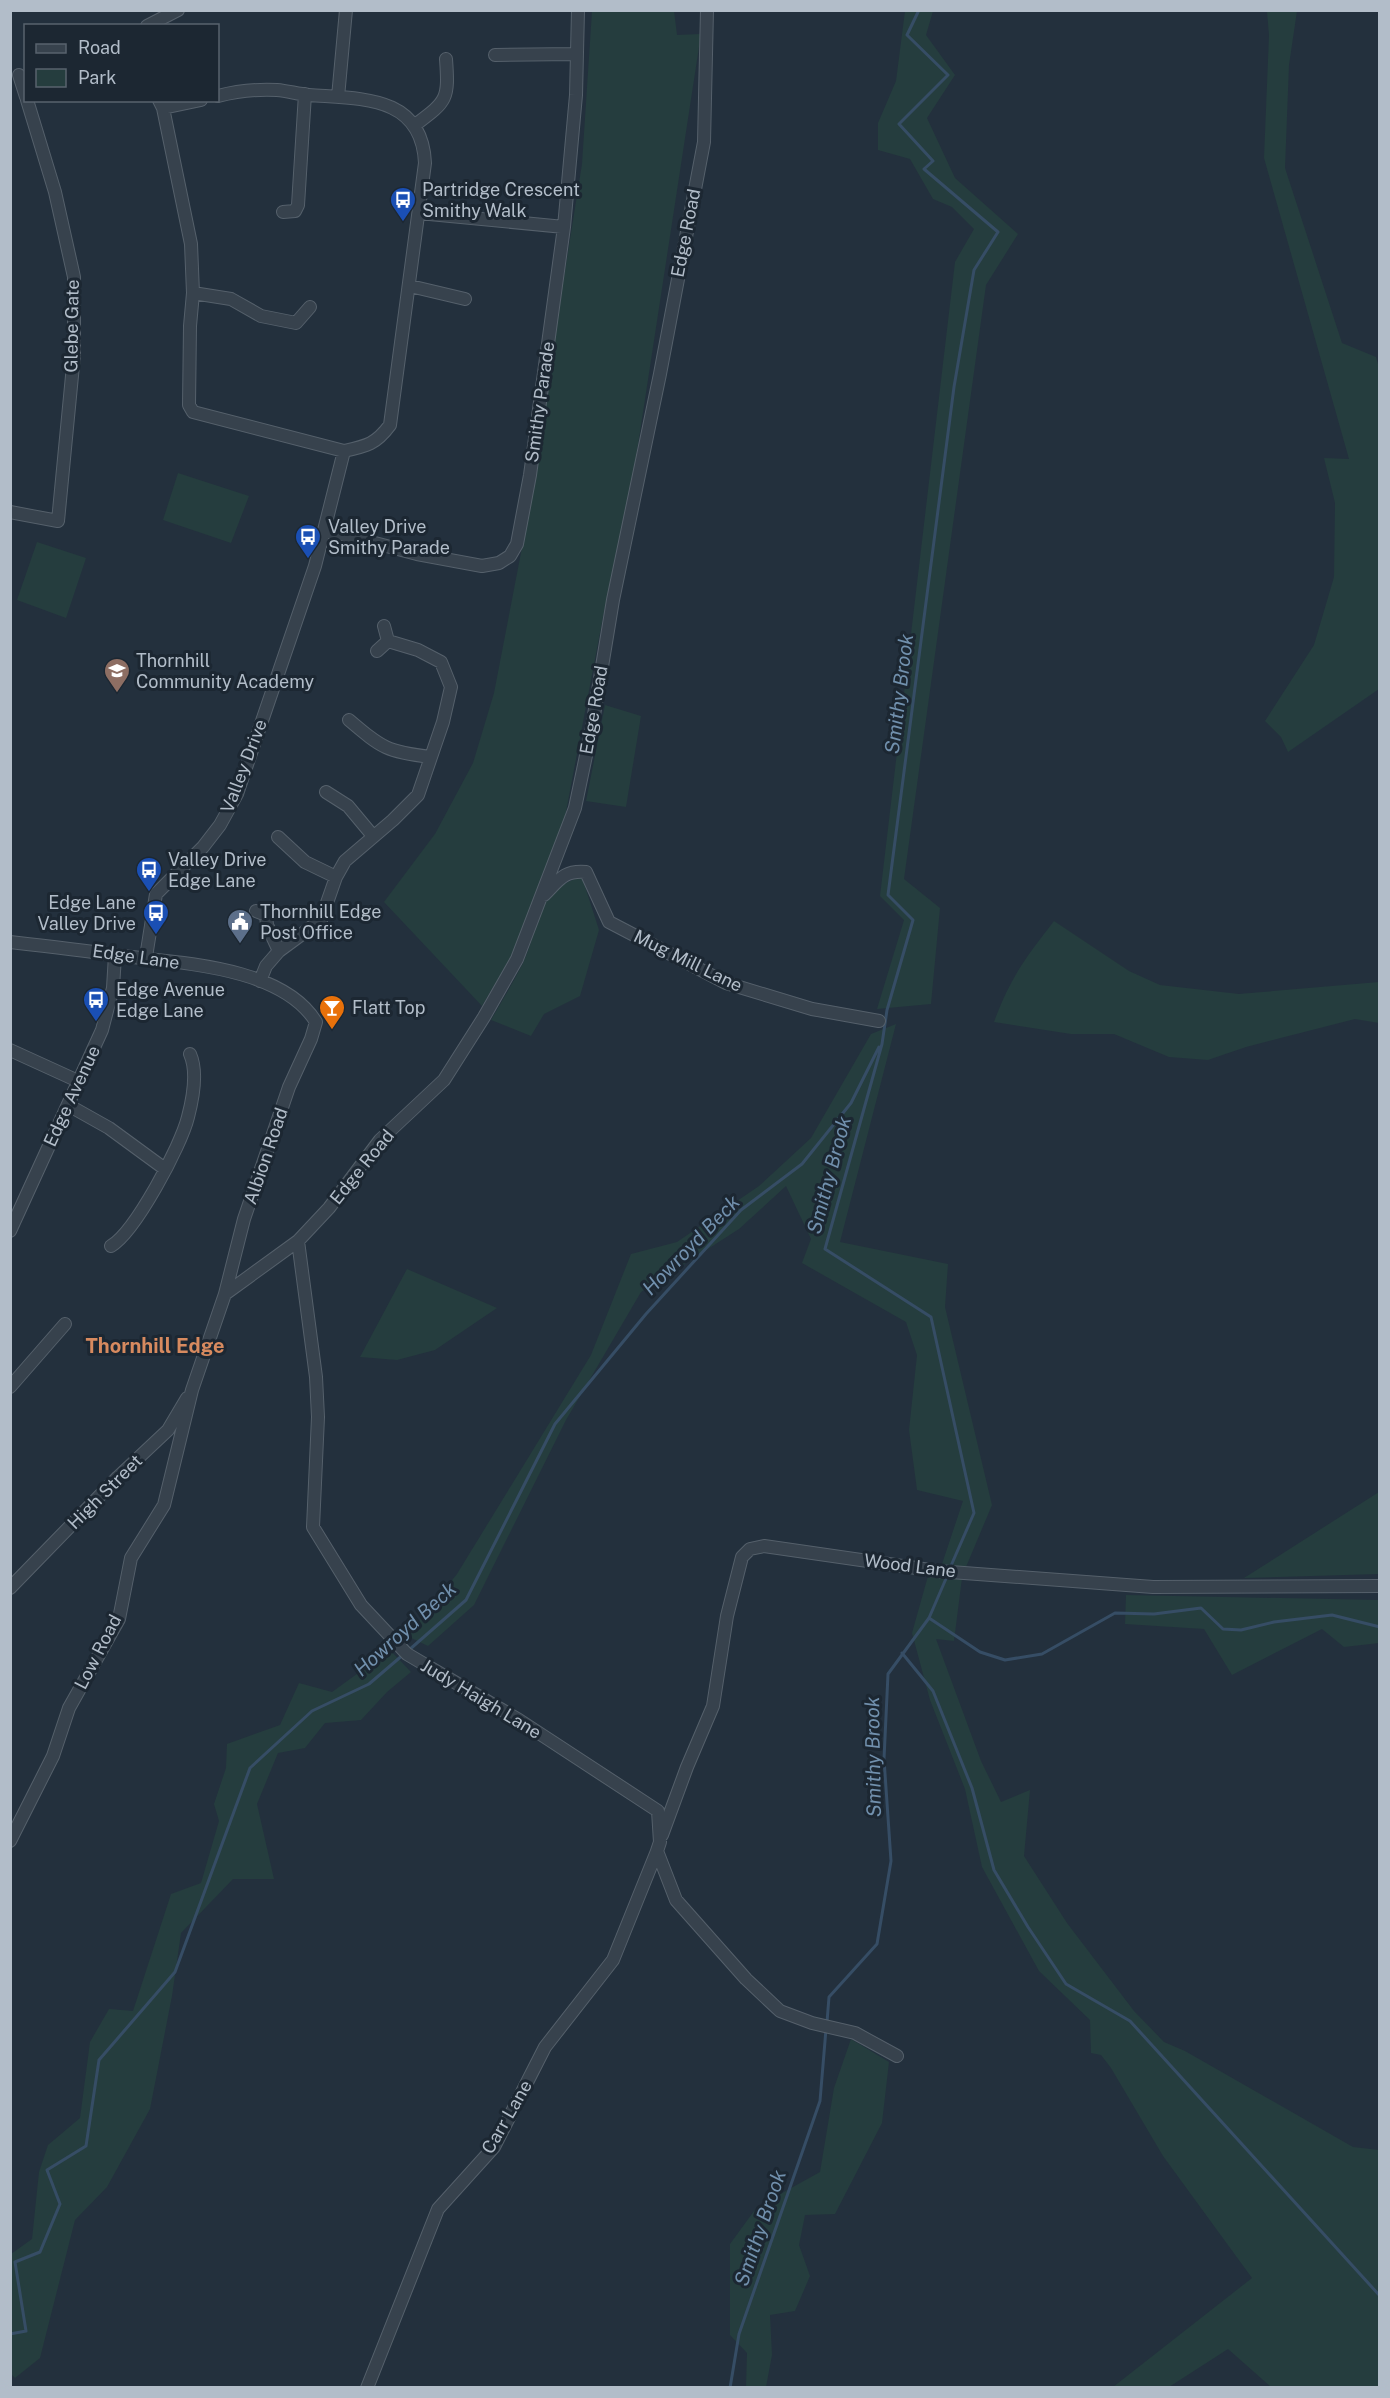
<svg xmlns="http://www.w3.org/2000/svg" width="1390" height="2398" viewBox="0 0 1390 2398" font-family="'Public Sans',sans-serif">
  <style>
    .green { fill: #253d3e }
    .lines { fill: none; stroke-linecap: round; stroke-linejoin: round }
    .stream { stroke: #364d65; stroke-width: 3 }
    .minor-casing { stroke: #55606b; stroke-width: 14 }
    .minor { stroke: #37424d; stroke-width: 12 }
    .labels { text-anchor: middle; stroke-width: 6; stroke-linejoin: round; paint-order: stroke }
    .poi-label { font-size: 18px; fill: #b2bdc9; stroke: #1c2732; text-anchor: start }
    .street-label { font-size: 18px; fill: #b2bdc9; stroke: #1c2732 }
    .water-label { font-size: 20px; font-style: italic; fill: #7190ad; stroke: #1c2732 }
    .neighbourhood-label { font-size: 20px; font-weight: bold; fill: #d78a5f; stroke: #1c2732 }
  </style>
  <rect width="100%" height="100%" fill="#23303d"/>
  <path class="green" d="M592,11h82l3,24 24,-1 -67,437 -31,146 -38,200 -54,140 -29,49 -98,-104 51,-68 38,-71 21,-70 41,-213 7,-65 40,-251z
    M905,11h28l-7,24 29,40 -28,43 28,60 63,56 -32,51 -82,594 36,29 -9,96 -54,5 27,-89 -24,-24 75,-634 19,-33 -22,-22 -19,-8 -23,-40 -32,-9v-27l18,-42z
    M1267,11h30l-8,54 -4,103 57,175 34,14 4,14 -1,318 -91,63 -7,-15 -16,-16 49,-76 20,-68 1,-74 -11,-45 25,1 -85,-301 5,-123z
    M178,473l71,23 -18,47 -68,-23z
    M37,542l49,16 -20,60 -49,-18z
    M605,705l36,11 -15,91 -40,-6z
    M582,877l17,53 -19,66 -36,18 -13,22 -40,-16c11,-19 22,-37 32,-57 18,-36 10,-73 59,-86z
    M1054,921l75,50 31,14 79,9 140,-12v41l-24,-4 -109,28 -38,13 -39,-3 -55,-23h-43l-77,-12c16,-44 32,-65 60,-101z
    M896,1024l-56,218 108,22 -3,43 47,198 -26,62 -24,-3 21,-63 -46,-11 -8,-60 8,-75 -11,-33 -104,-59 9,-24 -25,-53 -47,43 -98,63 -75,128 -92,185 -46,41 -21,-10 50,-62 134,-219 40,-101 46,-12 82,-56 52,-48 60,-104z
    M407,1269l90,39 -62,42 -38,10 -37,-3z
    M1379,1492v82l-135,4z
    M928,1576l34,2 -8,63 -18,-2 45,122 20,41 29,-12 -6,66 43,67 67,88 30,31 21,9 168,96 26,3v237h-108l-43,-38 -59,38h-56l139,-109 -89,-122 -52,-88 -10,-13 -10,-2 -1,-33 -51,-49 -57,-104 -17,-78 -35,-89 -18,-67z
    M1126,1595l253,5v43l-35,4 -22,-18 -90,46 -28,-46 -79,-5z
    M390,1650l21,22 -24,20 -26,28 -36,3 -20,25 -27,5 -21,51 17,75h-41l-52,54 -9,63 -22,113 -43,78 -32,33 -35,138 -25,20 -5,-5 1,-119 21,-15 7,-67 9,-27 32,-27 10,-76 19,-33 24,2 38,-117 30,-11 18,-62 -5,-17 12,-36 1,-24 53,-19 19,-42 33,9z
    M851,2039l38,23 -7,61 -47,91 -30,1 -6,30 11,31 -15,35 -25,4 2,40 -6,32h-20l1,-34 -17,-18v-91l27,-37 63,-35 14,-84z"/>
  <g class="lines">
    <path class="stream" d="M919,10l-12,25 41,40 -49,49 34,37 -9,8 74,63 -24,38 -20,117 -66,508 25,25 -26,90 -5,34 -57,205 106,68 43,196 -24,55
      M929,1618l51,34 25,8 37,-6 73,-41 39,1 47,-6 22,21 18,1 33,-8 58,-7 48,12
      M409,1650l57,-50 89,-176 91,-110 95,-104 61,-46 49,-61 28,-56
      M902,1653l31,38 39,97 22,82 34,57 38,57 64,37 250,275
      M827,2022l2,-25 48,-53 14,-83 -7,-102 4,-85 41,-56 19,-44
      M10,2334l16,-3 -11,-69 25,-10 20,-48 -13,-34 39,-24 13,-86 76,-88 75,-204 62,-57 57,-27 35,-30
      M730,2388l9,-54 81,-233 6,-72"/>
    <defs>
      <path id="minor" d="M147,26l31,-16
        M495,55l80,-1
        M19,75l7,22
        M338,97l8,-87
        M159,100l4,8 28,136 2,49 -3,33 -1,79 4,7 151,39c23,-5 32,-7 46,-26l35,-262c-3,-68 -64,-64 -116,-68 -11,-1 -21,-4 -32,-5 -20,-1 -40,1 -59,6
        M163,108l38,-8
        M415,125c32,-24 34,-25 31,-66
        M283,212l12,-1 3,-6 7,-111
        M419,213l145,14
        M410,286l55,13
        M193,293l38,6 30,17 35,7 14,-16
        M10,512l48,9 16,-166v-78l-19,-85 -28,-92
        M325,530l92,24 65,12 17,-3 11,-7 7,-12 13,-69 34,-248 12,-132 2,-85
        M377,651l11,-10
        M349,720c33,28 38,32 82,37
        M326,792l22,14 25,30
        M278,837l27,25 31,15
        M544,895c15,-15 20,-25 42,-23l23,50 117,61 86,26 67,12
        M256,911l10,4 1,10 12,26
        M10,942c35,4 70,8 105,13 60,8 166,10 201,67l-5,17 -22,48 -45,132 -19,75 -33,96 -28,115 -33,53 -12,61 -50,89 -16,48 -43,85
        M146,957l10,-63 47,-47 17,-22 17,-31 78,-228 29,-115
        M260,981l6,-15 13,-15 42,-31 15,-43 9,-16 48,-41 25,-25 25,-73 8,-35 -10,-25 -23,-12 -30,-9 -4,-15
        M10,1050l68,31
        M68,1105l41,23 56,41
        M10,1231l92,-201 11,-42 2,-33
        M298,1241l18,136 2,40 -5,110 48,78 46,49 112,66 139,91 2,31 -3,9 19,49 70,79 34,32 32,12 43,10 42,23
        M111,1246c24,-14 70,-100 77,-129 5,-19 10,-45 2,-63
        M225,1294l73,-53 31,-33 51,-68 64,-60 40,-63 33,-58 58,-151 17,-81 21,-127 47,-226 44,-232 3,-132
        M10,1387l55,-63
        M10,1588l108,-111 50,-47 19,-32
        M662,1835l25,-68 26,-61 14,-90 15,-59 8,-8 14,-3 173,25 216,16 227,-1
        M367,2388l71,-179 56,-62 51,-100 68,-87 44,-109"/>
    </defs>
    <use href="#minor" class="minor-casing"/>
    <use href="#minor" class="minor"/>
  </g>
  <defs>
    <symbol id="bus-pin" viewBox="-11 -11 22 30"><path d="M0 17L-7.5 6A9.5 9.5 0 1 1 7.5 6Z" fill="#1a4fb4" stroke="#1c2732"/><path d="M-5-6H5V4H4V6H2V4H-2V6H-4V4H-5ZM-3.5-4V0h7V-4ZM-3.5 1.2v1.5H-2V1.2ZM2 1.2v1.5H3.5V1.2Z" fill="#fff"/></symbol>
    <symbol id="school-pin" viewBox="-11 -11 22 30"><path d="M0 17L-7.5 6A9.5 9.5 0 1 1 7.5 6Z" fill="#8d6e63" stroke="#1c2732"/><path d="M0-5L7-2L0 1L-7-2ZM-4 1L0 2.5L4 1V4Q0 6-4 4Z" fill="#fff"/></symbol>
    <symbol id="civic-pin" viewBox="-11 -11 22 30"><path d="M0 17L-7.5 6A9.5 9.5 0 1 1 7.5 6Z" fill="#5c6f8a" stroke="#1c2732"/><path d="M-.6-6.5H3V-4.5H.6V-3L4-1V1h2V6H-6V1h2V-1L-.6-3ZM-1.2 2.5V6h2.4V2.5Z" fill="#fff"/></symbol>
    <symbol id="bar-pin" viewBox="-11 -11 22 30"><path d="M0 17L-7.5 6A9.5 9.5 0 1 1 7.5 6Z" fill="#e8710a" stroke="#1c2732"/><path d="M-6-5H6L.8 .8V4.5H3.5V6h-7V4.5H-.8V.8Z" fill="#fff"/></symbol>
  </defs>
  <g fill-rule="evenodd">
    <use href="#bus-pin" x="388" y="185" width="30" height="40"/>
    <use href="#bus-pin" x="293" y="522" width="30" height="40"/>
    <use href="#school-pin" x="102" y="656" width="30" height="40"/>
    <use href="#bus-pin" x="134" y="855" width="30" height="40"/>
    <use href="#bus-pin" x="141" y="898" width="30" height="40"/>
    <use href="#civic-pin" x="225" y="907" width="30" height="40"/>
    <use href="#bus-pin" x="81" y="985" width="30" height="40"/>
    <use href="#bar-pin" x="317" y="993" width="30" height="40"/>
  </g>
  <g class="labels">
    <g class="poi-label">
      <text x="422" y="196">Partridge Crescent<tspan x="422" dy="21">Smithy Walk</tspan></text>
      <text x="328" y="533">Valley Drive<tspan x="328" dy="21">Smithy Parade</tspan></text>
      <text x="136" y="667">Thornhill<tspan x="136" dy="21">Community Academy</tspan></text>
      <text x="168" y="866">Valley Drive<tspan x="168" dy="21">Edge Lane</tspan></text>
      <text x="136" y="909" text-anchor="end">Edge Lane<tspan x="136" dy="21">Valley Drive</tspan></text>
      <text x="260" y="918">Thornhill Edge<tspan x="260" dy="21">Post Office</tspan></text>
      <text x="116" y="996">Edge Avenue<tspan x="116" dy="21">Edge Lane</tspan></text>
      <text x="352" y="1014">Flatt Top</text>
    </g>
    <g class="street-label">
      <text transform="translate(686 233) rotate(-79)" y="6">Edge Road</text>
      <text transform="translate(72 326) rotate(-89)" y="6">Glebe Gate</text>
      <text transform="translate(540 402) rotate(-82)" y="6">Smithy Parade</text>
      <text transform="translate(594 710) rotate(-80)" y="6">Edge Road</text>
      <text transform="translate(244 766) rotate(-69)" y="6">Valley Drive</text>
      <text transform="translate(136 957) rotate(8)" y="6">Edge Lane</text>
      <text transform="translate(688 961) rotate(26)" y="6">Mug Mill Lane</text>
      <text transform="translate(72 1096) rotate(-65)" y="6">Edge Avenue</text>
      <text transform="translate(266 1156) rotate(-71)" y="6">Albion Road</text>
      <text transform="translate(362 1167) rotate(-51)" y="6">Edge Road</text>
      <text transform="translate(105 1492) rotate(-45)" y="6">High Street</text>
      <text transform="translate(910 1566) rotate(7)" y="6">Wood Lane</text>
      <text transform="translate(98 1652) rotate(-63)" y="6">Low Road</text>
      <text transform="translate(481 1699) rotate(31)" y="6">Judy Haigh Lane</text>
      <text transform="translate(507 2117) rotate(-60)" y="6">Carr Lane</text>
    </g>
    <g class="water-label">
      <text transform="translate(899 694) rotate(-83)" y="7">Smithy Brook</text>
      <text transform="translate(829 1175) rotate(-75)" y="7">Smithy Brook</text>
      <text transform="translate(691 1245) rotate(-46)" y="7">Howroyd Beck</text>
      <text transform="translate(405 1629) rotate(-42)" y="7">Howroyd Beck</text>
      <text transform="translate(873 1757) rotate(-91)" y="7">Smithy Brook</text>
      <text transform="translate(760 2228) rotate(-71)" y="7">Smithy Brook</text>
    </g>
    <g class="neighbourhood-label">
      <text x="155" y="1353">Thornhill Edge</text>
    </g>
  </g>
  <rect width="1390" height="2398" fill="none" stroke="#b2bdc9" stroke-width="24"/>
  <rect x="24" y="24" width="195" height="78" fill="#1c2732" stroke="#58636e" stroke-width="1.5"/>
  <rect x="36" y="44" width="30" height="9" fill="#37424d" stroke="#58636e" stroke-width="1.5"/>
  <text x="78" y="54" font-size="18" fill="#b2bdc9">Road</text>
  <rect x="36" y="69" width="30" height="18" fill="#253d3e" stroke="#58636e" stroke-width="1.5"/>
  <text x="78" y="84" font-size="18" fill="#b2bdc9">Park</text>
</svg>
